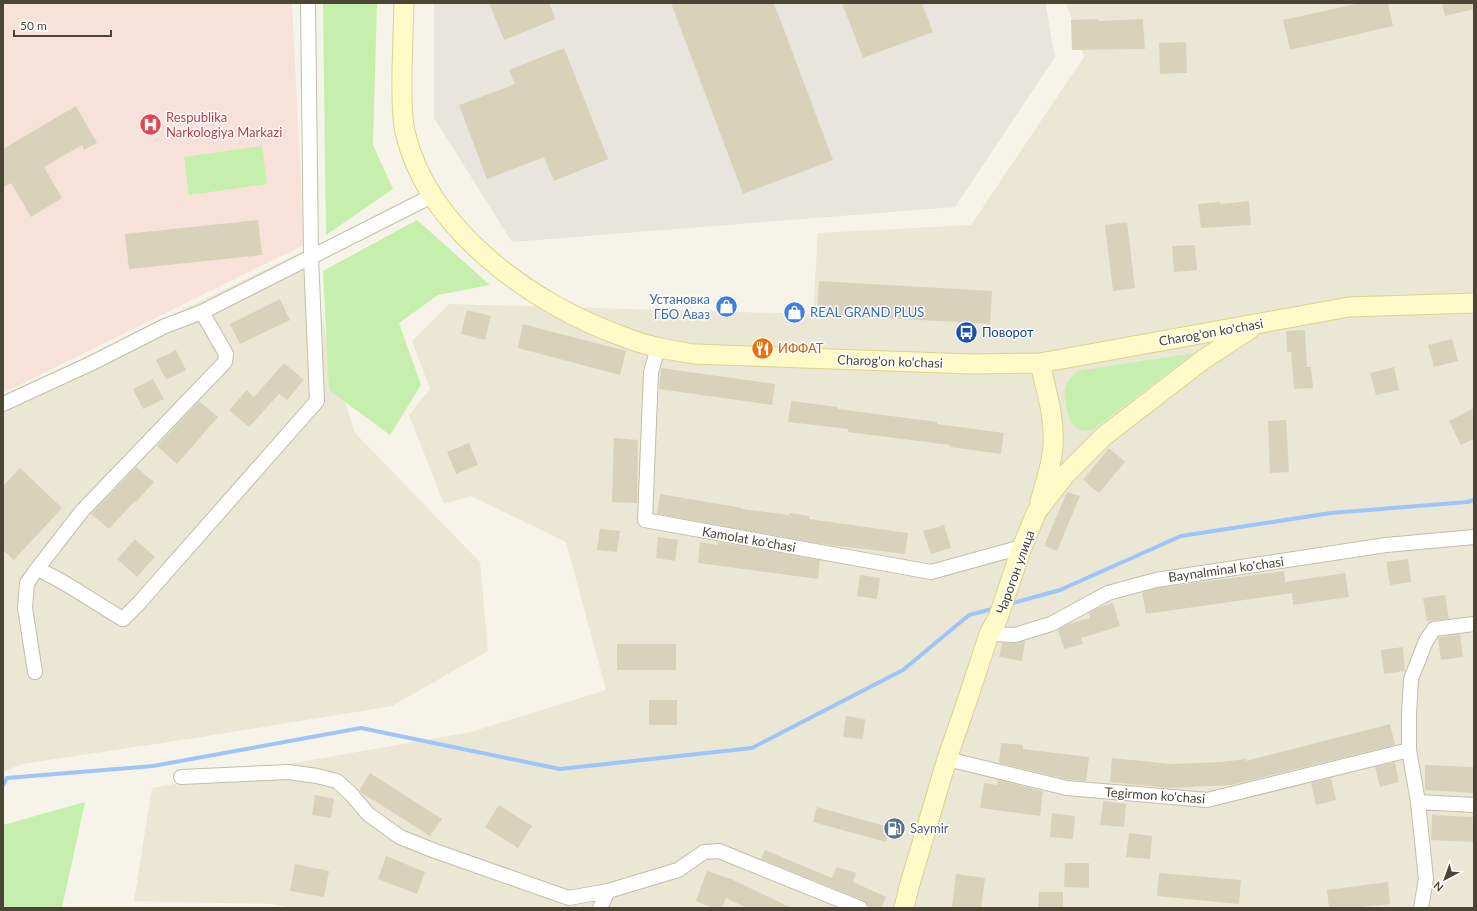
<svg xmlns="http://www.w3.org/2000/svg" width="1477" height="911" viewBox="0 0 1477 911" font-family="Lato,sans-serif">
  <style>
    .residential { fill: #eae7d5 }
    .industrial { fill: #e8e5dc }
    .medical { fill: #f7e2da }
    .green { fill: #c6eeac }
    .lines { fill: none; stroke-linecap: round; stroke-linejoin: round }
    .stream { stroke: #9dc5f9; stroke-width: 4 }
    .building { fill: #d9d2bb }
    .street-casing { stroke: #c2bea9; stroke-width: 16 }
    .secondary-casing { stroke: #dad392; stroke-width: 21 }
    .street { stroke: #fff; stroke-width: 14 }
    .secondary { stroke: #fffac8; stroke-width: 19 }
    .labels { text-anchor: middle; stroke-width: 3; stroke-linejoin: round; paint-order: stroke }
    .health-label { font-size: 13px; fill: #be3a42; stroke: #fff; text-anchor: start }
    .shop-label { font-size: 13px; fill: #366cbe; stroke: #fff; text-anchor: end }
    .transit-label { font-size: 13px; fill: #164399; stroke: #fff; text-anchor: start }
    .street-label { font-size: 13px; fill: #4a4535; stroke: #fff }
    .food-label { font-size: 13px; fill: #c56008; stroke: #fff; text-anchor: start }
    .service-label { font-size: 13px; fill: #4e5e75; stroke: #fff; text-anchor: start }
  </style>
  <rect width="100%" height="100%" fill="#f6f4e8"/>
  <path class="residential" d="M1066,3h408v905h-1185l-16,-4 -139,-3 18,-113 319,-56 135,-42 -40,-148 -95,-46 -27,8 -35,-89 21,-26 -18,-48 37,-37 364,10 5,-81 153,-8 113,-168z
    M304,251l37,138 14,44 125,129 8,89 -96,55 -197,32 -173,26 -19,8v-375z"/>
  <path class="industrial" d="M434,3h612l4,28 5,26 -100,150 -443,35 -78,-124z"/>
  <path class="medical" d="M3,3h289l12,242 -301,148z"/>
  <path class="green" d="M323,3h54l-4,142 20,44 -67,46z
    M262,146l5,38 -78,11 -5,-38z
    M417,220l73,65 -52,10 -39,28 22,62 -31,50 -61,-45 -6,-119z
    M1194,353l-102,77c-19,4 -24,-11 -26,-27 -1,-5 -2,-10 -1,-15 2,-7 8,-13 13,-17z
    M85,802l-23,106h-59v-83z"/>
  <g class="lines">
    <path class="stream" d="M1009,604l51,-14 121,-54 150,-23 136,-11 7,-2
      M3,785l4,-7 146,-12 208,-38 199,41 192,-21 151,-78 66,-55 27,-7"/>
  </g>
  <path class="building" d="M489,3h60l7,16 -52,21z
    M671,3h103l59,157 -90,34z
    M842,3h80l11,29 -70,26z
    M1360,3h28l5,23 -103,24 -7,-30z
    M1442,3h32v6l-29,7z
    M1098,19v2l45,-2 2,30 -73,1 -1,-30z
    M1186,42l1,31 -27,1 -1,-31z
    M564,48l44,111 -54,22 -10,-24 -57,22 -28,-74 56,-21 -6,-14z
    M76,106l21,37 -13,7 -2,-5 -38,22 18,31 -31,19 -20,-34 -8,4v-38z
    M1249,201l2,24 -50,3 -3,-24 22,-2v2z
    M258,220l4,35 -133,14 -4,-35z
    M1127,222l8,66 -22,3 -8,-66z
    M1195,245l2,25 -23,2 -2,-26z
    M819,281l173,10 -2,33 -173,-10z
    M280,299l10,21 -50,24 -10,-20z
    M467,310l24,6 -6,24 -24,-6z
    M523,324l103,27 -6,24 -102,-27z
    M1305,330l2,37h4l2,21 -19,1 -3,-37h-4l-1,-21z
    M1452,339l6,22 -24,6 -6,-22z
    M176,350l10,20 -20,10 -10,-20z
    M284,363l20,17 -17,20 -8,-6 -30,33 -20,-17 18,-20 7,7z
    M1394,367l5,23 -23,5 -6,-22z
    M661,368l114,16 -3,21 -113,-16z
    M153,379l11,20 -21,10 -10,-20z
    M199,401l19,16 -41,47 -20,-18z
    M791,401l47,6v2l99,13v2l67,9 -3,21 -51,-7v-2l-102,-13v-3l-60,-7z
    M1474,408v31l-13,6 -12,-24z
    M1286,420l3,52 -19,1 -2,-52z
    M614,438l24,2 -1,63 -25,-1z
    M469,443l9,22 -22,9 -9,-22z
    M1109,448l16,14 -26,31 -16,-13z
    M136,467l18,15 -18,20 -1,-1 -26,28 -18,-15z
    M20,468l42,40 -48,52 -11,-10v-64z
    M1067,492l13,4 -23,55 -13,-5z
    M660,494l82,14v1l47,6 1,-2 19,3v3l99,14 -3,21 -83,-10 -165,-30z
    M944,525l7,23 -20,6 -8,-23z
    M600,529l20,2 -3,21 -20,-2z
    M658,537l20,3 -3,21 -19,-3z
    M135,539l20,18 -18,20 -20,-18z
    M700,542l17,3 1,-3 102,18 -2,19 -120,-16z
    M1408,559l3,23 -21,3 -4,-23z
    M1284,571l1,11 60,-9 4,24 -56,8 -1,-12 -146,21 -4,-22 16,-4z
    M860,575l20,3 -3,21 -20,-3z
    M1445,595l4,24 -22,2 -4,-23z
    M1113,603l7,23 -39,12 2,6 -19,5 -6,-19 10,-6 22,-6 -1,-5 11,-6z
    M1460,634l3,23 -22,3 -3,-21 1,-2z
    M1023,641l2,1 -3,19 -23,-4 3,-14h13z
    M617,644h59v26h-59z
    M1403,647l2,24 -21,3 -3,-24z
    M649,700h28v25h-28z
    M846,716l19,3 -2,20 -20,-2z
    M1390,724l5,21 -164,40 -63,3 -58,-6 2,-24 60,6 49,-2 25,-3v2z
    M1001,743l22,2v4l66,8 -3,24 -20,-2 -67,-16z
    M1395,762l4,20 -19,5 -5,-20z
    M1425,765l49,2v26l-49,-3z
    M370,773l72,46 -12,17 -71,-45z
    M1331,778l5,22 -20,5 -5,-22z
    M998,780l45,11 -3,25 -60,-8 4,-25 13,2z
    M315,795l19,4 -3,19 -19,-3z
    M1103,801l23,3 -2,23 -24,-2z
    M499,805l33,21 -14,22 -33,-21z
    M817,807l72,20 -3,15 -73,-20z
    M1052,813l23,3 -2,23 -23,-2z
    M1432,815l42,2v25l-43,-2z
    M1129,833l23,3 -2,23 -24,-2z
    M765,850l67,28 5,-11 19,6 -3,9 33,15 -5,11h-9l-4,-2 -5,-6 -102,-41z
    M386,856l39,16 -8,22 -39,-15z
    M1065,863h24v25l-25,-1z
    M295,864l34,7 -5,26 -34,-6z
    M707,871l24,8 61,29h-45l-21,-10 -4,10h-9l-17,-7z
    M1159,873l82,7 -2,24 -82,-8z
    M956,874l29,4 -4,30h-29z
    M1388,882l2,22 -40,4h-21l-2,-18z
    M1039,892h24v16h-25z"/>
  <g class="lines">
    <defs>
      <path id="street" d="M202,312l24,42 -1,8 -143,149 -45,58c31,13 57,34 86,50l16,-16 178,-202 -6,-145 -3,-253
        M658,348l-7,24 -6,148 286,52 91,-25
        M3,404l89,-41 73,-37 37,-14 230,-116
        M989,634l26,1 36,-11 57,-31 48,-13 230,-35 88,-8
        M35,672l-10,-64 2,-25 10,-14
        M947,759l120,29 140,12 202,-50
        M181,777l107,-5 29,4 20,5 14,13 17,20 32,23 35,14 134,47 39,-7 70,-21 26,-18 15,-1 141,57
        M1418,802l56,3
        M600,908l8,-17
        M1421,908l5,-29 -8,-77 -9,-52v-36l2,-35 15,-38 8,-12 40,-5"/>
      <path id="secondary" d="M404,3c-1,22 -1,44 -2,66 0,22 -1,43 3,63 23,99 129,173 219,205 22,9 46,13 70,17l278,10 68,-1 309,-56 125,-4
        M1040,502c5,-19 12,-37 13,-57 2,-27 -7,-55 -13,-82
        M904,908l5,-21 38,-128 21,-61 21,-64 9,-16 24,-71 15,-36 29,-37 38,-38 100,-77 46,-30"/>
    </defs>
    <use href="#street" class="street-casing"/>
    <use href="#secondary" class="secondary-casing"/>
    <use href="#street" class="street"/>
    <use href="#secondary" class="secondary"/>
  </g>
  <defs>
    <symbol id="hospital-disc" viewBox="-11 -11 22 22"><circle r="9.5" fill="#e0444e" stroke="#fff"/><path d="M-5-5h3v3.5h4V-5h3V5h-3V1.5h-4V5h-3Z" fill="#fff"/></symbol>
    <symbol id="shop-disc" viewBox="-11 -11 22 22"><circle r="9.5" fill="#3f7fe0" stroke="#fff"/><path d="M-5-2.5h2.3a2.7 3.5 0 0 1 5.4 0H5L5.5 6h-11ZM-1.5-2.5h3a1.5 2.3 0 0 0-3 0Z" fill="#fff"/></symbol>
    <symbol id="bus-disc" viewBox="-11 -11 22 22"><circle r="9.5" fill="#1a4fb4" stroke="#fff"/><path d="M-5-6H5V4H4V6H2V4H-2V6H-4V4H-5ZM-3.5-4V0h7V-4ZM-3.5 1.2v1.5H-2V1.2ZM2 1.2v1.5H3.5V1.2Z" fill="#fff"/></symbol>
    <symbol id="restaurant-disc" viewBox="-11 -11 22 22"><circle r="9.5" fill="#e8710a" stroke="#fff"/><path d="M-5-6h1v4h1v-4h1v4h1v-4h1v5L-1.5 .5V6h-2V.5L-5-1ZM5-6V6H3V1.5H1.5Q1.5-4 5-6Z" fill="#fff"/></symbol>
    <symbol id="fuel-disc" viewBox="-11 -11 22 22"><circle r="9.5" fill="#5c6f8a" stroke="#fff"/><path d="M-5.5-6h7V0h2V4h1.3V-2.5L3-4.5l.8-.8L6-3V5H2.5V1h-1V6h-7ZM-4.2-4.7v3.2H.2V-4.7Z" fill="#fff"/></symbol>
  </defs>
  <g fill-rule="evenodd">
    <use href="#hospital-disc" x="138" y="112" width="25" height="25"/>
    <use href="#shop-disc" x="714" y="294" width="25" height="25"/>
    <use href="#shop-disc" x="782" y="300" width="25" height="25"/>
    <use href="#bus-disc" x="954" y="320" width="25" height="25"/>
    <use href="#restaurant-disc" x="750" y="336" width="25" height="25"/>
    <use href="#fuel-disc" x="882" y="816" width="25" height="25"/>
  </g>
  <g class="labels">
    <g class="health-label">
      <text x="166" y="122">Respublika<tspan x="166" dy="15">Narkologiya Markazi</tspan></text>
    </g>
    <g class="shop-label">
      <text x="710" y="304">Установка<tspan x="710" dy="15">ГБО Аваз</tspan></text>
      <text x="810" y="317" text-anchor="start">REAL GRAND PLUS</text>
    </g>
    <g class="transit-label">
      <text x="982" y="337">Поворот</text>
    </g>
    <g class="street-label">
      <text transform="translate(1211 332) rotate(-10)" y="5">Charog'on ko'chasi</text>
      <text transform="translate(890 361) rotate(2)" y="5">Charog'on ko'chasi</text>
      <text transform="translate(749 539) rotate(10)" y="5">Kamolat ko'chasi</text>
      <text transform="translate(1226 569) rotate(-8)" y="5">Baynalminal ko'chasi</text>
      <text transform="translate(1015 572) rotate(-70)" y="5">Чарогон улица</text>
      <text transform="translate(1155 795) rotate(4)" y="5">Tegirmon ko'chasi</text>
    </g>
    <g class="food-label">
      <text x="778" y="353">ИФФАТ</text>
    </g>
    <g class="service-label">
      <text x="910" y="833">Saymir</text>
    </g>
  </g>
  <rect width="1477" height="911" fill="none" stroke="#4a4535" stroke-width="8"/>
  <g transform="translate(1445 879) rotate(221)" stroke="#ffffff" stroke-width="3" paint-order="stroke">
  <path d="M0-3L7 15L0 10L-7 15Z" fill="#4a4535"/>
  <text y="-6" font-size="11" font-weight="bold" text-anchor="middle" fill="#4a4535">N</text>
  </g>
  <path d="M14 30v6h97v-6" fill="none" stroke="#4a4535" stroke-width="2"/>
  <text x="20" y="30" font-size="12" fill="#4a4535" stroke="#ffffff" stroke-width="3" paint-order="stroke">50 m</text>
</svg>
